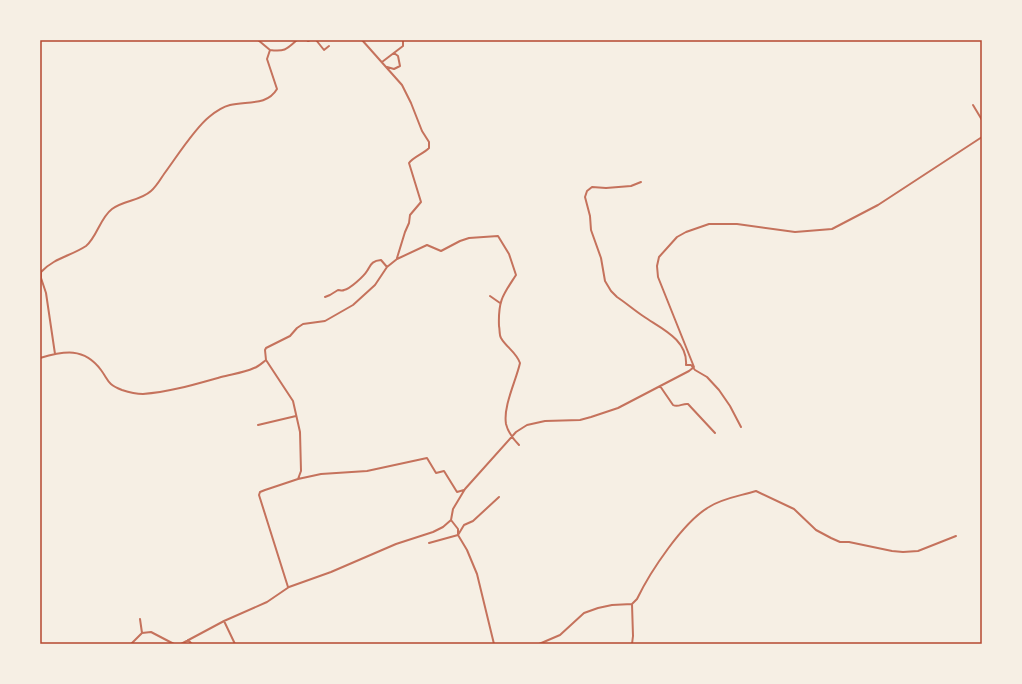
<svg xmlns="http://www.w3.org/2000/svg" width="1022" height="684" viewBox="0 0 1022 684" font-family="Jost,sans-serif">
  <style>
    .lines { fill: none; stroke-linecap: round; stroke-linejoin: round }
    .minor { stroke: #c5725c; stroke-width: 2 }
    .neatline { fill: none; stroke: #b5482f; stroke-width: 1.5 }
  </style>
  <rect width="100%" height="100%" fill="#f6efe4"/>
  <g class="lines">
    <path class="minor" d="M307,40l1,1 2,-1
      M316,40l8,10 5,-4
      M362,40l40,45 9,18 11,28 7,11v6c-6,6 -16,9 -20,15l12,39 -11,13 -1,8 -4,9 -8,26
      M270,50c15,2 17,-1 27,-10
      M382,62l21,-16v-6
      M387,67l7,2 6,-3 -2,-10 -4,-3
      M973,105l9,15
      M641,182l-10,4 -25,2 -14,-1 -5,4 -2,6 5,19 1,14 10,28 4,23 6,10 6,6c9,6 17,13 26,19 17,12 45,23 43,49h5l4,5 12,7 12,13 11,16 11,21
      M490,296l10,7
      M325,297l5,-2 8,-5c2,0 4,1 6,0 6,-1 20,-14 23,-19 4,-6 4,-10 14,-11l6,7
      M55,354l-9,-61 -5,-15v-6c13,-14 30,-16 45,-26 11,-9 14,-28 26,-37 12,-9 28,-8 39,-18 5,-4 9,-11 13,-17 12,-16 30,-45 45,-57 6,-5 13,-10 21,-12 17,-4 37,1 47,-16l-10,-30 3,-9 -12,-10
      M40,358c24,-7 44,-11 61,12 8,11 6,14 21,20 6,2 15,4 21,4 27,-2 53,-10 78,-17 11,-3 22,-4 33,-9 4,-1 8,-5 12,-8l27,41 7,31 1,39 -3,8 -33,11 -5,2 -1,3 29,92
      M266,360l-1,-10 1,-2 24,-12 7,-8 6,-4 22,-3 28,-16 22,-20 12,-18 10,-8 30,-14 14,6 19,-10 9,-3 29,-2 11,18 7,21c-13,20 -18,25 -17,51 1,4 0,9 2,12 5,9 15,14 19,25 -4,18 -17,43 -14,61 2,8 7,15 13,21
      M660,386l13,19c5,3 10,-2 15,-1l27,29
      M258,425l38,-9
      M298,479l23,-5 46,-3 60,-13 9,15 8,-2 13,21 7,-2
      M451,520l7,9v6l9,15 10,24 17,70
      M429,543l29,-8 6,-10 9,-4 26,-24
      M140,619l2,14
      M224,621l11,23
      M188,640l4,4
      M131,644l11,-11 9,-1 23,12
      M181,644l43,-23 43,-19 22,-15 42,-15 65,-28 37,-12 10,-5 8,-7 2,-11 12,-20 51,-57 11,-7 18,-4 35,-1 11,-3 27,-9 71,-37 5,-4 -36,-90 -1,-11 2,-9 18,-20 9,-5 23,-8h28l58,8 37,-3 46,-24 104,-68
      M539,644l21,-9 24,-22 14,-5 14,-3 20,-1
      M632,644l1,-8 -1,-32 5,-5c13,-27 46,-77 72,-92 14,-9 31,-11 47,-16l38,18 22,21 15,8 9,4h9l43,9 11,1 15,-1 38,-15"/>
  </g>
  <rect width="1022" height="684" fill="none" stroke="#f6efe4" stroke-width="82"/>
  <rect x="41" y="41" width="940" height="602" class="neatline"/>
</svg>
